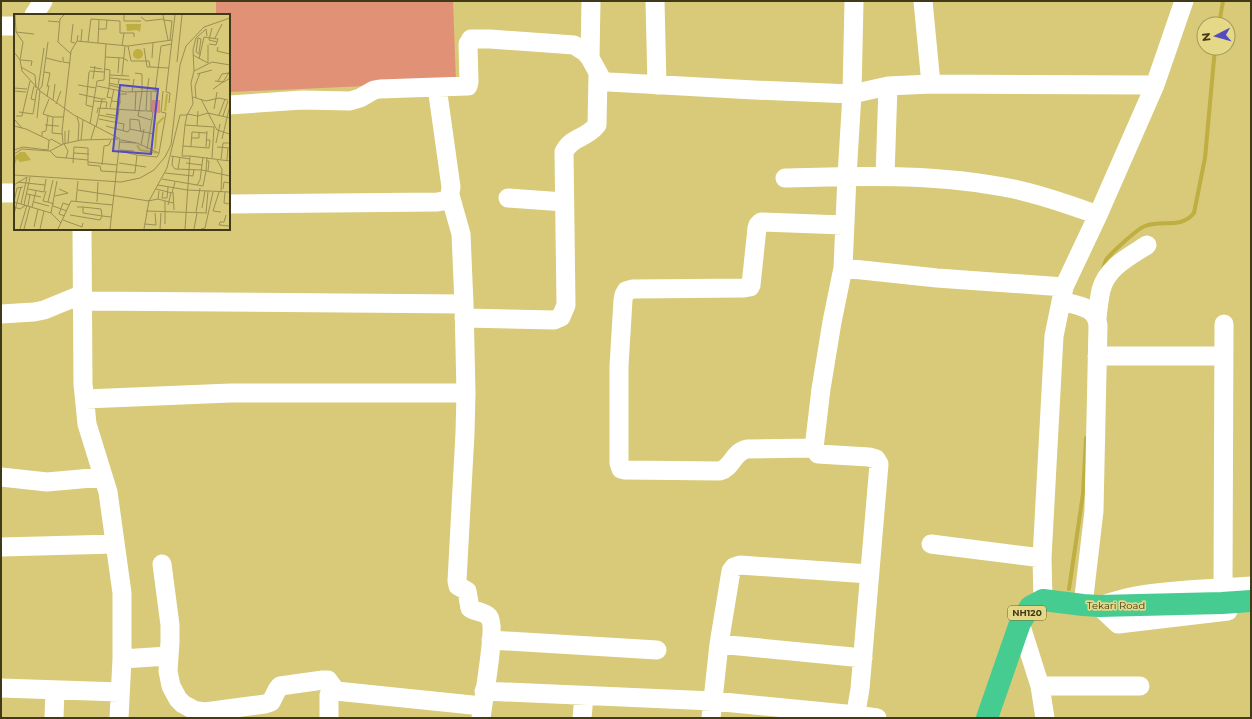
<svg xmlns="http://www.w3.org/2000/svg" width="1252" height="719" viewBox="0 0 1252 719" font-family="Montserrat,sans-serif">
  <style>
    .green { fill: #e09176 }
    .lines { fill: none; stroke-linecap: round; stroke-linejoin: round }
    .stream { stroke: #bfae41; stroke-width: 4 }
    .minor { stroke: #fff; stroke-width: 19 }
    .highway { stroke: #46cc90; stroke-width: 22 }
    .labels { text-anchor: middle; stroke-width: 3.5; stroke-linejoin: round; paint-order: stroke }
    .shield { fill: #e5d886; stroke: #726939; stroke-width: 1 }
    .shield-label { font-size: 9px; font-weight: bold; fill: #403a18 }
    .street-label { font-size: 10px; fill: #403a18; stroke: #e5d886 }
    .inset-river { fill: none; stroke: #bfae41; stroke-width: 2 }
    .inset-road { fill: none; stroke: #9b9052; stroke-width: 1 }
    .view { fill: #524bc2; fill-opacity: 0.15; stroke: #524bc2; stroke-width: 2 }
    .inset-edge { fill: none; stroke: #403a18; stroke-width: 2 }
  </style>
  <rect width="100%" height="100%" fill="#d8ca79"/>
  <path class="green" d="M216,1h237l3,81 -227,10v-77h-13z"/>
  <g class="lines">
    <path class="stream" d="M1219,24l4,-23
      M1103,269c1,-3 2,-6 3,-9 5,-7 31,-31 39,-34 18,-7 35,4 49,-13l11,-55 10,-110
      M1069,589l14,-95 3,-56"/>
    <path class="minor" d="M655,1l2,84
      M854,1l-2,93 -5,82 -4,92 -11,54 -11,67 -7,59 4,6 51,3 7,2 3,5 -19,225 -5,29
      M923,1l8,83
      M34,15l9,-14
      M1,26h14
      M590,58l1,-57
      M437,87l31,-1 1,-4 -1,-38 3,-5h19l84,6 11,7 5,6 11,20 3,3 5,1 145,8 98,4 36,-8 43,-2 224,1
      M229,105l73,-5 48,1 10,-3 14,-8 6,-1 57,-2 14,100c-1,11 -3,14 -14,15l-208,2
      M885,176l3,-90
      M785,178c76,-2 153,-5 229,11 29,6 56,16 84,26
      M1,193h14
      M450,195l11,39 3,70 2,89 -1,40 -8,148 1,5 9,5 3,17c5,4 14,3 19,9 8,10 -6,84 -8,101
      M508,198l56,4
      M82,229l1,155 4,40 21,68 14,101v66l-3,59
      M843,268l94,10 127,9
      M83,301l381,3
      M1061,301c16,5 35,5 37,24l-4,186 -11,94
      M1,314l33,-2 10,-2 39,-16
      M464,318l90,2 7,-3 5,-12 -2,-153c7,-15 22,-13 33,-27l1,-50
      M1097,318c1,-9 2,-19 4,-28 6,-23 28,-33 46,-45
      M1097,356h126
      M85,399l146,-6h235
      M814,448l-67,1c-14,3 -14,18 -27,22l-95,-1 -4,-1 -2,-6v-97l4,-66 1,-5 2,-4 7,-2 111,-1 6,-1 1,-2 6,-57 1,-3 3,-3 83,3
      M1,477l46,5 56,-5
      M931,544l111,14
      M1,547l114,-3
      M162,564l8,61v17l-2,29 3,15 7,13 5,5 11,6 11,2 60,-8 6,-2 6,-12 3,-4 43,-6h5l8,11
      M1223,588l1,-264
      M1043,600l-1,-42 12,-222 10,-49 34,-72 57,-130 29,-84
      M1228,611l-110,13 -19,-18c12,-4 24,-8 36,-10 38,-7 77,-7 116,-10
      M1020,623l20,63 5,32
      M491,640l166,10
      M719,644l144,14
      M122,659l46,-3
      M1040,686h100
      M1,688l119,4
      M484,691l229,10 143,14 21,3
      M54,718l1,-28
      M329,718v-23l4,-3 3,-1 146,15
      M582,718l2,-22
      M711,718l8,-74 12,-73 3,-4 6,-2 129,9"/>
    <path class="highway" d="M987,718l33,-95 10,-16 13,-7 40,5 16,1 123,-3 29,-2"/>
  </g>
  <g class="labels">
    <rect class="shield" x="1008" y="606" width="38" height="14" rx="3"/>
    <g class="shield-label">
      <text x="1027" y="616">NH120</text>
    </g>
    <g class="street-label">
      <text x="1116" y="609">Tekari Road</text>
    </g>
  </g>
  <g transform="translate(14 14)">
    <rect width="216" height="216" fill="#d8ca79"/>
    <path d="M138,86h8v13l-9,-1z" fill="#e09176"/>
    <path d="M112,10h15l-1,8 -3,-2 -10,1zM119 40a5 5 0 1 1 10 0a5 5 0 1 1-10 0ZM6,138h5l6,8 -11,2 -3,-3 -2,5v-8z" fill="#bfae41"/>
    <path class="inset-river" d="M151,97l2,-17M123,131l3,5 17,3M141,135l2,-25 7,-7"/>
    <path class="inset-road" d="M1,1l1,17 7,10 -3,18M50,1l-4,4 -2,23 13,12M110,1v6h17M149,1l5,25M127,3l5,4 17,-2M149,6l9,1 -2,19M34,7l12,1M59,10l-2,18 4,1M198,14l-3,12 8,2M85,15h7l1,-9M2,18l18,2M64,21l-1,6 51,5 3,15h18l1,6 19,1M184,24l-2,14 5,3M184,24l3,1 -2,14M201,24l7,-14M158,26l3,-25M67,27l1,-12M74,28l3,-23 29,2v12h14v4M84,29l1,-23M108,32l2,-13M114,32l44,-6 -6,52M204,33l-1,4 13,3M130,34l3,19h3M0,38l6,8 2,11 18,20 34,24 46,24 -10,90M179,41l15,8v-18M49,43v5l7,1M91,43l18,1 5,3M32,44l16,4M138,44l1,-15M185,45l5,-22 14,2 -2,6 -7,-1M7,46l11,1 -1,5M163,48l5,-47M7,53l14,8 1,13M76,53l12,2M90,55l6,1 -1,18M75,57l15,1M180,57l-1,-21 3,-12 10,-9 1,7M30,58l6,1 -3,14M75,58l-3,33 7,2M104,59l1,-15M121,59l7,1v17M183,60l15,-4M96,61l19,1M108,61l3,-29M96,64l20,2M79,65l2,-13M201,67l9,1 6,-4M204,67l4,-7 7,-1M95,69l9,2 1,-6M64,71l18,3M95,71l12,3M20,72l-3,13 4,1M83,72l29,6 32,-1M0,74l13,1M95,74l-2,9 5,1M24,75l6,-41M199,75l10,-7 7,-11M25,76l3,-4 6,-44M0,77l12,1M118,78l2,-13M133,78l-1,19h5v-19M133,78l2,-14M141,78l6,-46 11,-2M152,78l4,1 -1,10M65,80l23,5M33,83l2,-12M179,83l13,4 13,-3 9,2M182,84l-1,-12 5,-13M35,85l-6,15 10,3M187,85l16,31 13,4M39,86l2,-16M80,87l13,1 -1,6M98,87l8,1 -2,8M106,89v-9h7M42,90l5,-13M96,94l4,-19M200,95l3,-17M121,97l1,-20M125,97l3,-20M125,97l-1,5 13,4M5,98l14,2 4,-25M83,99l1,-5 47,3M92,100l12,2M173,100l11,2 10,-3 22,5M85,101l16,3M173,101l-2,10 29,2M205,101l6,-16M2,102h6l8,-35M209,102l5,-15M63,103l2,7 -1,17M23,104l3,-27M0,105l8,9M85,105l25,5 -1,7M76,110l7,-43 7,-1 2,-36M31,111l14,1M171,111l-3,31h8M0,112l12,3 23,11 -1,11M92,112l22,6 2,-3 24,5M183,112l1,-15M82,113l6,-28h4M116,115v-10l9,1 2,12M101,119l4,-23M48,120l-10,-1 1,-16h10M28,122v-4l4,-1 2,-15M177,124h8v-6M77,125l4,-13M208,125l8,-34M67,126l2,-20M107,126l16,3 22,10M35,127l2,-2 11,6M106,128l16,1M54,129l1,-13M202,129l4,-19M49,130l-1,-13 9,-80 6,-10M50,130l4,7 -2,7M51,130v-13M127,131l3,-16M169,132l26,2 1,-8h-4M177,132l1,-14 15,1M60,133l14,1v17l12,1 1,5 34,2 2,-18 -17,-4M192,133l1,-16M203,133l13,1M133,135l6,-36 -2,-2M0,136l9,-3 25,3M106,136l14,1M36,137l6,6 32,3M60,139l15,1M0,140l8,-5 28,2 13,-7 18,-4 37,-1M123,141l20,2 2,-4 7,-40 -5,-1 2,-21M157,142l19,3M159,142l-1,9 3,4 27,1 28,6M198,144l2,-31M207,145l2,-16h7M203,146l5,9 -1,23M213,146l1,-12M193,147h2l-1,10M74,148l29,3M59,149l1,-16M105,149l27,4M172,149l16,2M88,151l2,-19 5,-1 2,-5M164,155l2,-12M192,157l1,-14M151,159l28,3 1,-7M0,161l107,7 19,-4 14,-8 11,-13 6,-12 9,-80 6,-19 18,-19 26,-9M148,165l41,7 3,-15M39,166l-5,22 6,2M3,168l28,3M0,171l13,-8 -6,27M144,171l29,5 43,2M183,171l3,-5 3,-23M14,175l16,3 2,-13M142,175l16,4 3,-11M209,175l1,-7 6,1M64,176l71,11M32,177l-3,10 5,1M149,178l-1,6h5l1,-11M159,178l1,18M205,178l-6,19 8,1M211,178l-1,11 6,1M13,180l14,3M41,182l13,-3 -9,-4M144,185l15,4M62,187l2,-20M134,187l10,-2 1,-8M151,187v23M0,188l37,11 10,10M0,188l3,-14 6,-1M20,188l15,4M83,188l1,-20M10,191l6,-28M154,191l3,-12M14,192l2,-12M39,192l14,5M0,193l6,2 6,-4M18,193l4,-16M63,193h6l18,2 1,7 -19,-3v-6M188,194l3,-17M132,197l61,2M182,198l4,-24M216,198v-13M37,199l6,-32M192,199l2,-22M0,200l7,-27M56,201l30,5 2,-4 9,1M212,201l-2,7h-4l-1,3 11,1M51,202l-6,-2 4,-11 6,2M49,206l19,7 1,-4M131,210l11,1 -1,-12M20,213l4,-18M6,215l7,-24M10,215l6,-23M26,215l4,-18M44,215l13,-28 42,4M130,215l5,-28 18,-33 13,-53h7l6,-11 -2,-21 3,-12 18,-9 18,3M146,215l1,-16M171,215l5,-73 40,5M180,215l3,-16M187,215l4,-1 8,-36"/>
    <path class="view" d="M106,71l38,4 -7,65 -38,-3z"/>
    <rect width="216" height="216" class="inset-edge"/>
  </g>
  <rect width="1252" height="719" fill="none" stroke="#403a18" stroke-width="4"/>
  <g transform="translate(1216 36) rotate(264)"><circle r="19" fill="#e5d886" stroke="#a3995a"/>
  <path d="M0-3L7 15L0 10L-7 15Z" fill="#524bc2"/>
  <text y="-6" font-size="11" font-weight="bold" text-anchor="middle" fill="#403a18">N</text>
  </g>
</svg>
